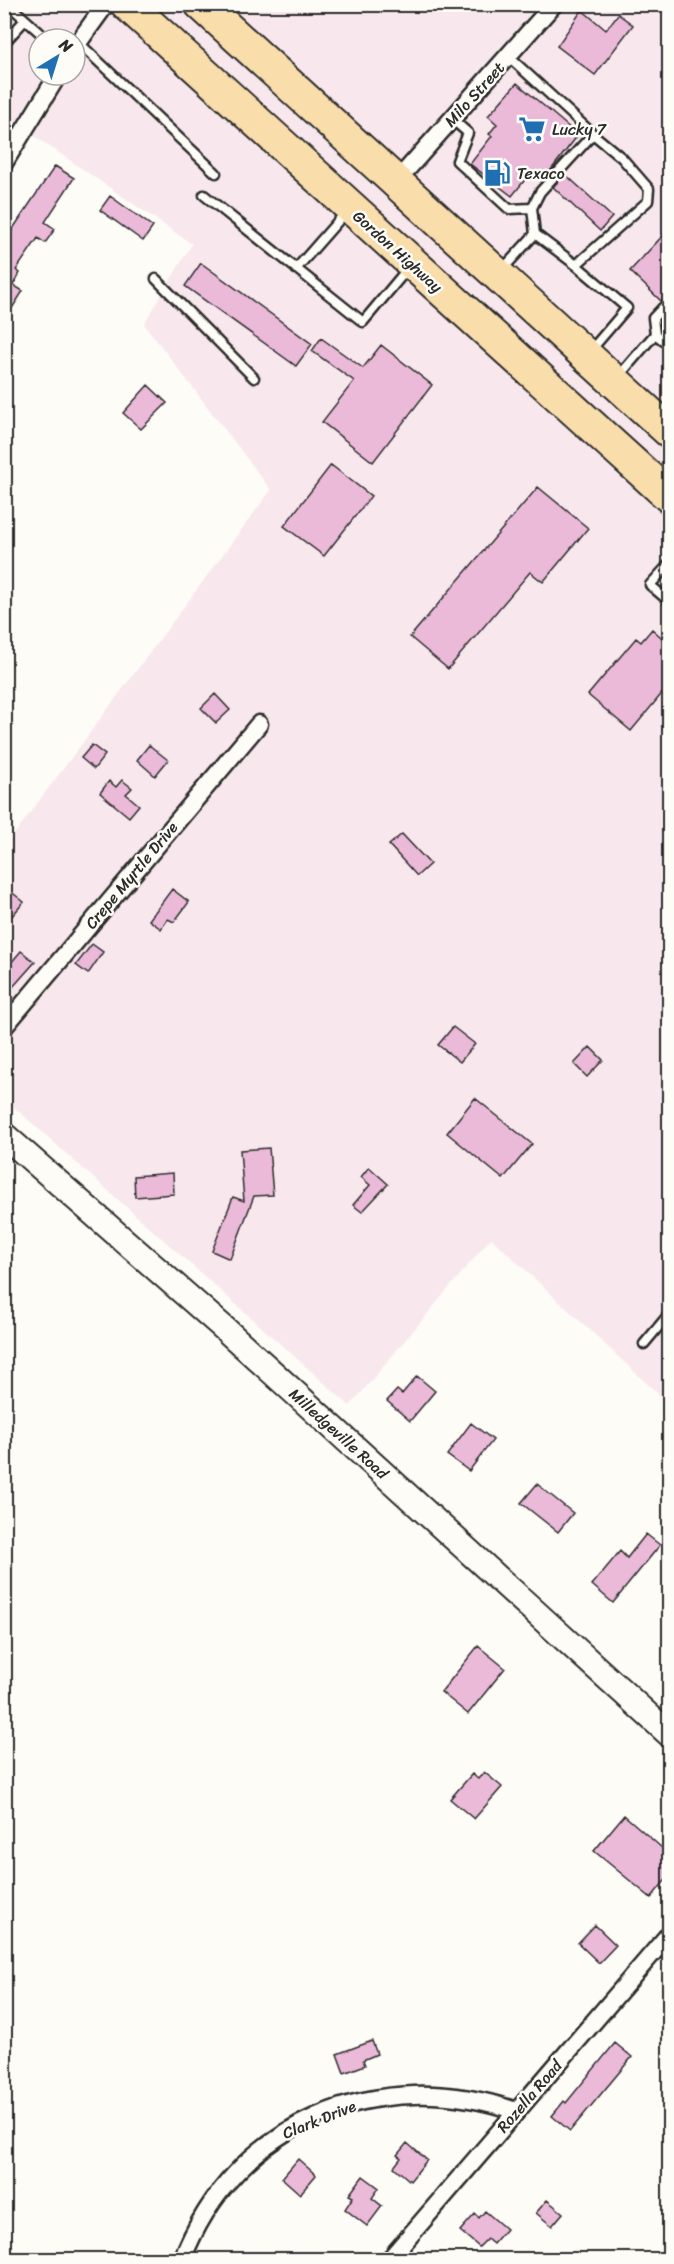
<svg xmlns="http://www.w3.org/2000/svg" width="674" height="2264" viewBox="0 0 674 2264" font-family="Sriracha,sans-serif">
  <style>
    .built { fill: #f8e8ee; fill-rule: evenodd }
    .building { fill: #ecbad9; stroke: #2b2b2b; stroke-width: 1.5 }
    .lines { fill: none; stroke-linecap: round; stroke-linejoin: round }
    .lane-casing { stroke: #2b2b2b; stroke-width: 13 }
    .street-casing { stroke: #2b2b2b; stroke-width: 21 }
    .secondary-casing { stroke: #2b2b2b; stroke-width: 28 }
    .highway-casing { stroke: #2b2b2b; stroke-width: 36 }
    .lane { stroke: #fdfcf7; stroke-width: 8 }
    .street { stroke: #fdfcf7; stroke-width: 16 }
    .secondary { stroke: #fdfcf7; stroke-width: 24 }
    .highway { stroke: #f9deab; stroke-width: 32 }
    .labels { text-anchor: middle; stroke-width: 5; stroke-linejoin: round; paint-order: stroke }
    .street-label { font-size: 16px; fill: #2b2b2b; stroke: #fdfcf7 }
    .poi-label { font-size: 16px; fill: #2b2b2b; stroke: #fdfcf7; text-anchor: start }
  </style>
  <rect width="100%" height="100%" fill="#fdfcf7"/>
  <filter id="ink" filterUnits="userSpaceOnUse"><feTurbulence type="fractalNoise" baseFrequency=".0167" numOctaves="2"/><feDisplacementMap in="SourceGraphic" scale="12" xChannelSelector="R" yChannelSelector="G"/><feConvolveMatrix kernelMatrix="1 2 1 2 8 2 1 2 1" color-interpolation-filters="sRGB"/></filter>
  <g filter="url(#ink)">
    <path class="built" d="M5,5h664v1399l-178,-166 -141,168 -345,-307 -1,-251 267,-358 -127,-166 48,-80 -187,-128zM39,39h36v36h-36z"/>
    <path class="building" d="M582,10l24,20 12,-16 15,11 -38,50 -38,-29z
      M517,83l61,52 -34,44 -12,-8 -20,25 -42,-32 22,-28 -3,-2 8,-10 -9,-8z
      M55,166l19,12 -29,44 10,7 -10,14 -7,-5 -22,32 4,3 -7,12 10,6 -19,30v-79z
      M565,174l47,43 -12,14 -47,-44z
      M110,196l43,31 -10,14 -43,-31z
      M669,229v65l-8,7 -31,-30z
      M201,263l111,81 -16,22 -111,-80z
      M321,338l42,30 18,-23 51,40 -59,77 -51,-40 32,-41 -42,-30z
      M148,385l19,18 -26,26 -18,-16z
      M331,465l40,31 -47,60 -40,-30z
      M538,487l50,41 -45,54 -13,-10 -82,97 -38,-32z
      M652,629l17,15v41l-38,46 -43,-36 48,-57 5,4z
      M215,694l15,16 -14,13 -15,-15z
      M92,745l13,10 -11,14 -13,-11z
      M149,745l19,15 -13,16 -18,-16z
      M122,780l10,8 -6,6 13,11 -10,12 -29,-24 9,-12 7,6z
      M402,834l28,30 -13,12 -28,-31z
      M4,886l20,16 -20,23z
      M172,889l17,13 -15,20 -6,-3 -7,10 -12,-9z
      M92,944l11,8 -15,22 -12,-9z
      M21,951l14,11 -23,26 -8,-7v-10z
      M453,1027l22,17 -15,18 -22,-17z
      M590,1047l13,13 -16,17 -13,-13z
      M475,1098l57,46 -29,35 -56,-46z
      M269,1148l4,47 -19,1 -24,63 -18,-8 21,-54 11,4 -4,-51z
      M369,1167l19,17 -26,28 -9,-7 17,-20 -9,-8z
      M173,1173l1,21 -39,3 -1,-21z
      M417,1376l18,15 -25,30 -23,-20 10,-11 5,4z
      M471,1423l22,17 -24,31 -22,-16z
      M537,1484l36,29 -15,19 -37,-29z
      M646,1534l14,11 -47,58 -21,-18 28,-34 7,7z
      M478,1646l27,22 -37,46 -27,-22z
      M484,1772l18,15 -28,32 -24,-20 22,-25 6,5z
      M624,1815l45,39v22l-18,22 -57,-47z
      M595,1925l21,20 -17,18 -21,-20z
      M372,2041l5,13 -14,6 2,5 -21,8 -7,-19z
      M615,2043l17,14 -62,74 -18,-15 12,-15 2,2z
      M407,2143l20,17 -17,21 -16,-14 7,-9 -4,-3z
      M298,2159l18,16 -16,19 -18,-16z
      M363,2176l16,12 -7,10 10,8 -15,20 -22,-17 8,-12 -4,-2z
      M547,2200l16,13 -11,13 -16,-13z
      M485,2211l21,18 -13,15 -6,-5 -8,8 -19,-16 15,-17 4,4z"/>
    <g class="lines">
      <defs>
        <path id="lane" d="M8,4l39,35
          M78,42l138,131
          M4,43l21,-23
          M508,56l85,78
          M452,119l16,14 -11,28 52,48 23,-1
          M204,195l159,127 46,-55
          M576,265l51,43 -36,42
          M296,269l50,-57
          M501,271l34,-37 41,31 72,-64 1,-12 -27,-31 -29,-24 -53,58 -8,16 3,26
          M156,279l98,99
          M655,334l15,12
          M618,377l37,-43 -2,-16 17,-18
          M670,563l-20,22 20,17
          M644,1344l26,-31"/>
        <path id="street" d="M75,47l31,-43
          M4,163l54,-88
          M395,183l159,-179
          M4,1027l255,-303
          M182,2260c53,-139 197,-196 334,-149
          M389,2260l281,-327"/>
        <path id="secondary" d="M4,1135l222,195 444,405"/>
        <path id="highway" d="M127,4l543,493
          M201,4l469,428"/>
      </defs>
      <use href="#lane" class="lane-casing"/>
      <use href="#street" class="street-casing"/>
      <use href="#secondary" class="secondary-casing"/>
      <use href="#highway" class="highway-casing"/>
      <use href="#lane" class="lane"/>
      <use href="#street" class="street"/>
      <use href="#secondary" class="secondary"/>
      <use href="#highway" class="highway"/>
    </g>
  </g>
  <defs>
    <symbol id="supermarket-bare" viewBox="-9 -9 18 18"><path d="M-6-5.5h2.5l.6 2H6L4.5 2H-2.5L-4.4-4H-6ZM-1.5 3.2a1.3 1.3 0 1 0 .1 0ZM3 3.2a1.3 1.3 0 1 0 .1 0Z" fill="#1f6fb2" stroke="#fdfcf7" stroke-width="2.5" paint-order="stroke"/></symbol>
    <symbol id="fuel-bare" viewBox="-9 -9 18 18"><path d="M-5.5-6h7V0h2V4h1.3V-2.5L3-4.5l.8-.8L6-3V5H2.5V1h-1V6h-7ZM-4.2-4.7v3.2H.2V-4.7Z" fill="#1f6fb2" stroke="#fdfcf7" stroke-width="2.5" paint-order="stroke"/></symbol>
  </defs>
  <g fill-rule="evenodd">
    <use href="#supermarket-bare" x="513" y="110" width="38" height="38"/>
    <use href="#fuel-bare" x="478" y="154" width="38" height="38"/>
  </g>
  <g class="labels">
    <g class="street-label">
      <text transform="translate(474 94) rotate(-48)" y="6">Milo Street</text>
      <text transform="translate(398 251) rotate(42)" y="6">Gordon Highway</text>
      <text transform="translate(131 875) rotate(-50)" y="6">Crepe Myrtle Drive</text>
      <text transform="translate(339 1433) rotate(42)" y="6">Milledgeville Road</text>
      <text transform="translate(529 2096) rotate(-49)" y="6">Rozella Road</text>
      <text transform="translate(319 2119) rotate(-22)" y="6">Clark Drive</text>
    </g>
    <g class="poi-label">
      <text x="552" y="135">Lucky 7</text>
      <text x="517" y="179">Texaco</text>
    </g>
  </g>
  <rect width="674" height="2264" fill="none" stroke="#fdfcf7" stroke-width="24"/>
  <rect x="12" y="12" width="650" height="2240" fill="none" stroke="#2b2b2b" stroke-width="2" filter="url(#ink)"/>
  <g transform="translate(57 57) rotate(38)"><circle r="28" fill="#fdfcf7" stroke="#a9a8a5" stroke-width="1.5"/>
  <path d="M0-4.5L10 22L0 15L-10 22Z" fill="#1f6fb2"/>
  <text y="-9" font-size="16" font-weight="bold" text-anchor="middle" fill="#2b2b2b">N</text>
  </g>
</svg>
